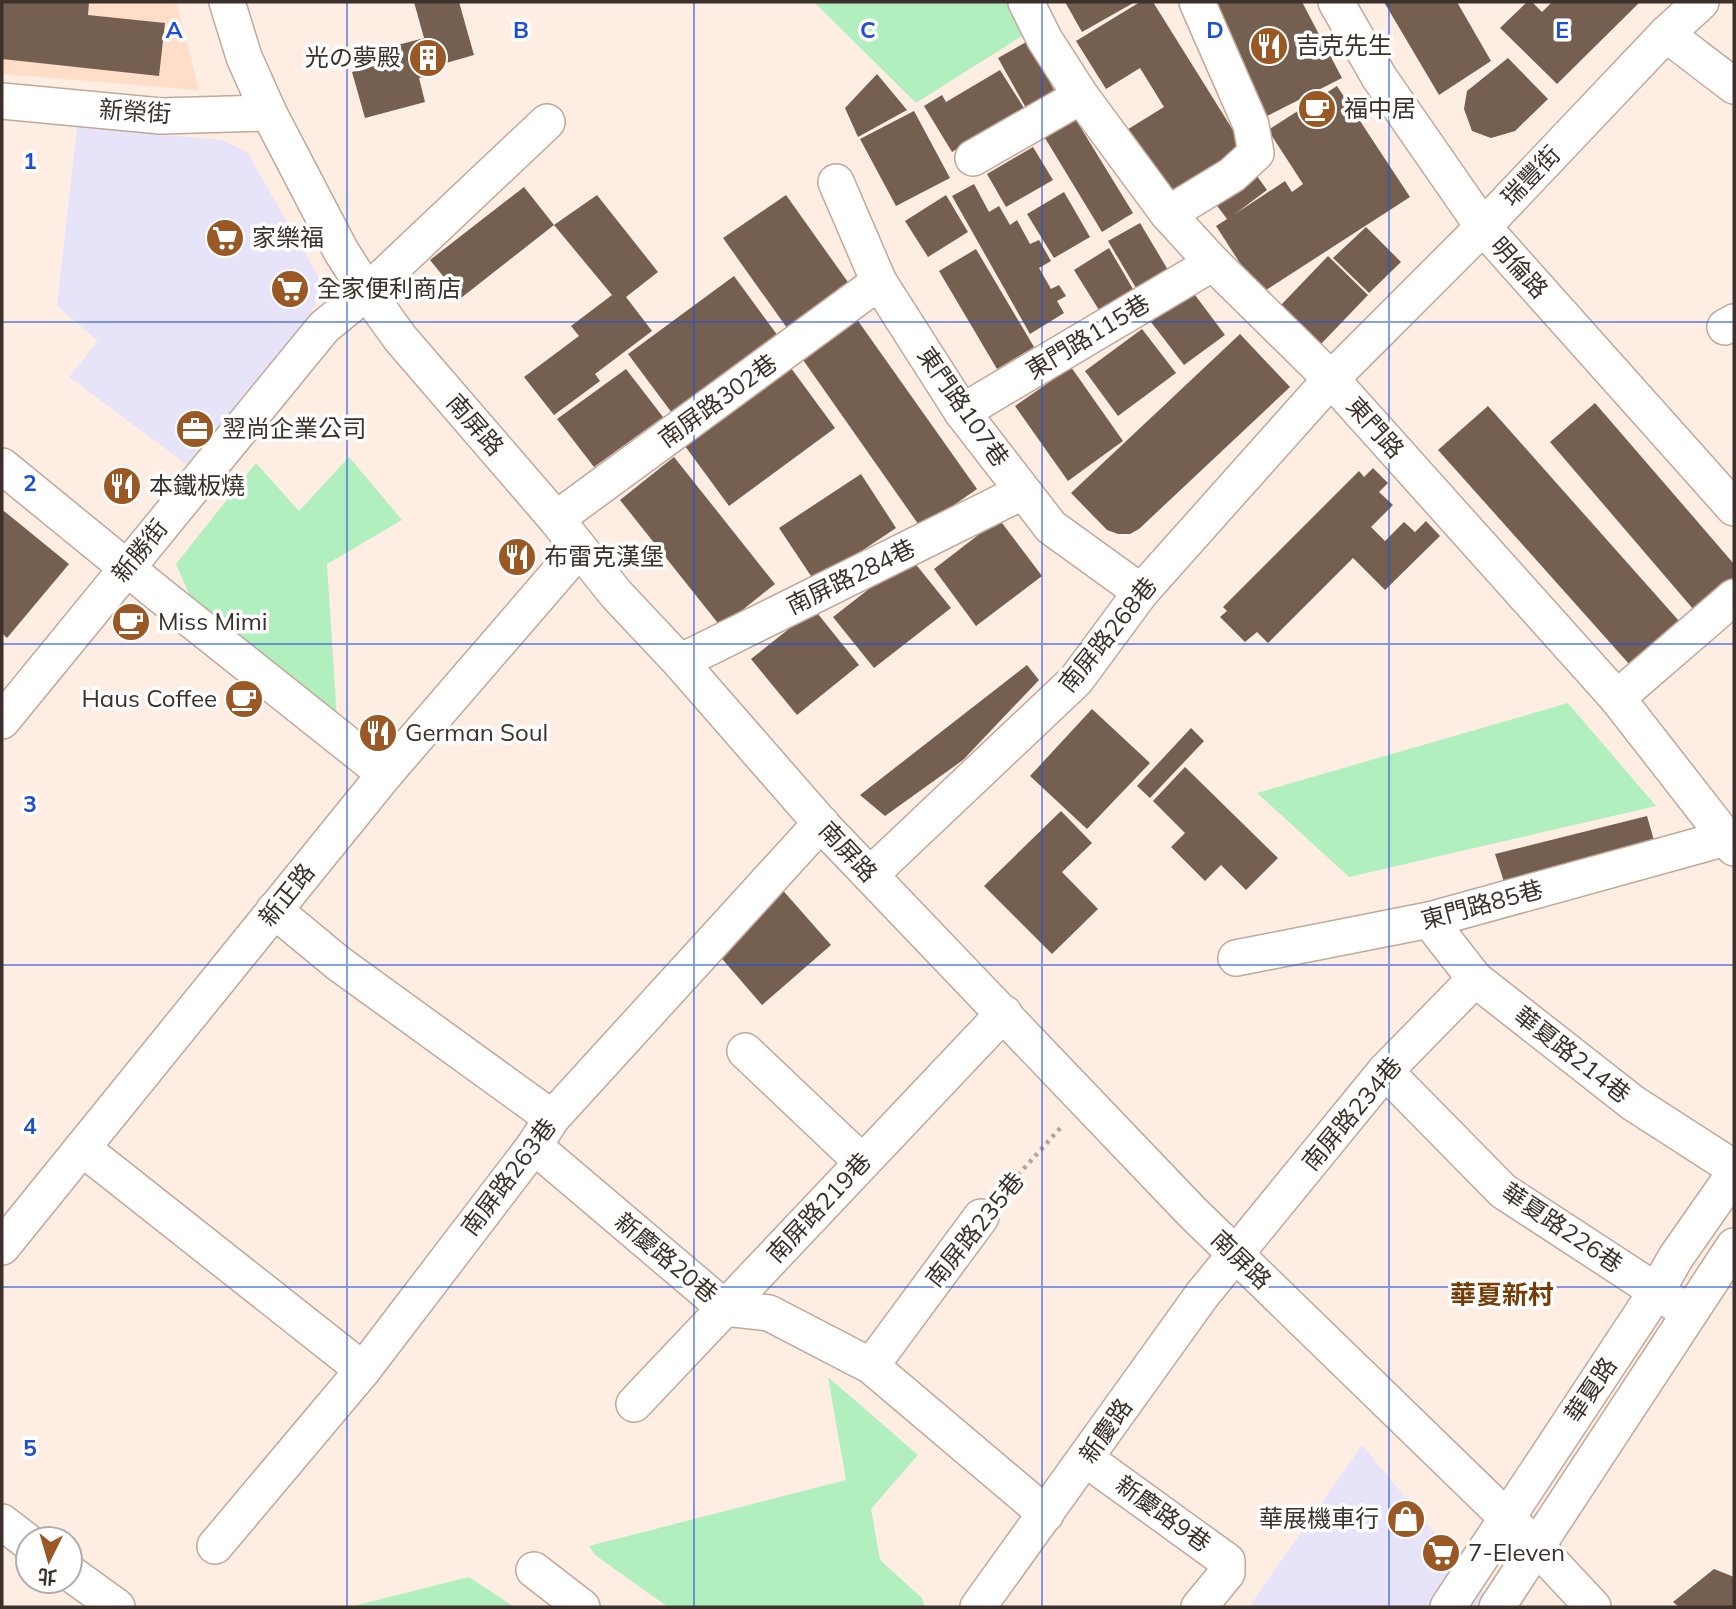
<svg xmlns="http://www.w3.org/2000/svg" width="1736" height="1609" font-family="Mulish,'Noto Sans TC','Noto Sans JP',sans-serif">
<style>
.commercial{fill:#e7e4fa}
.built{fill:#fedec8}
.green{fill:#b2efbe}
.building{fill:#755f51}
.lines{fill:none;stroke-linecap:round;stroke-linejoin:round}
.minor-casing{stroke:#c1a898;stroke-width:38}
.path{stroke:#b3a59d;stroke-width:4.5;stroke-dasharray:3.5 5;stroke-linecap:butt}
.minor{stroke:#fff;stroke-width:35}
.grid{fill:none;stroke:#1d4ed8;stroke-width:2;stroke-opacity:0.55}
.labels{text-anchor:middle;stroke-width:7;stroke-linejoin:round;paint-order:stroke}
.poi-label{font-size:24px;fill:#3b312a;stroke:#fff;text-anchor:start}
.street-label{font-size:24px;fill:#3b312a;stroke:#fff}
.neighbourhood-label{font-size:26px;font-weight:bold;fill:#753c06;stroke:#fff}
.grid-label{font-size:23px;text-anchor:middle;font-weight:bold;fill:#1d4ed8;stroke:#fff;stroke-width:7;stroke-linejoin:round;paint-order:stroke}
</style>
<rect width="100%" height="100%" fill="#fdede3"/>
<g class="commercial">
<polygon points="77,127 222,140 247,152 323,285 314,307 194,470 69,377 98,341 57,306"/>
<polygon points="1362,1445 1496,1607 1249,1607"/>
</g>
<polygon class="built" points="2,2 176,2 199,90 2,74"/>
<g class="green">
<polygon points="814,2 1009,2 1025,34 916,103"/>
<polygon points="349,457 402,520 327,564 337,720 190,596 176,564 256,463 299,511"/>
<polygon points="1568,703 1656,806 1349,877 1257,793"/>
<polygon points="828,1377 918,1455 871,1509 880,1560 922,1598 925,1607 668,1607 595,1555 589,1546 846,1480"/>
<polygon points="469,1577 514,1607 350,1607"/>
</g>
<g class="building">
<polygon points="2,2 89,2 88,15 165,23 159,76 2,59"/>
<polygon points="414,2 459,2 474,55 432,67 434,74 419,78 425,102 365,118 352,72 393,61 390,47 424,38"/>
<polygon points="1065,2 1135,2 1082,32"/>
<polygon points="1140,2 1153,2 1246,151 1168,199 1125,131 1164,107 1140,68 1106,89 1076,41"/>
<polygon points="1208,2 1302,2 1342,78 1267,116"/>
<polygon points="1384,2 1457,2 1491,61 1439,95"/>
<polygon points="1527,2 1532,2 1542,12 1552,2 1640,2 1557,84 1500,28"/>
<polygon points="1028,41 1055,92 1026,108 998,58"/>
<polygon points="1508,58 1548,99 1515,131 1491,138 1472,131 1464,109 1467,91"/>
<polygon points="1000,70 1024,108 952,152 924,106 942,95 946,102"/>
<polygon points="877,74 907,110 858,137 845,108"/>
<polygon points="1337,86 1410,197 1260,294 1216,226 1227,219 1212,199 1252,169 1267,190 1235,214 1285,181 1292,192 1303,184 1268,130"/>
<polygon points="914,111 950,178 896,206 860,139"/>
<polygon points="1073,115 1133,213 1102,232 1042,133"/>
<polygon points="1033,147 1053,180 1006,207 987,174"/>
<polygon points="974,184 989,212 999,206 1010,225 1017,220 1030,244 1039,240 1051,261 1039,268 1051,289 1059,285 1066,296 1057,301 1064,313 1030,334 952,196"/>
<polygon points="524,187 554,225 461,298 430,260"/>
<polygon points="1064,192 1090,237 1054,258 1027,214"/>
<polygon points="597,195 658,272 626,297 652,331 595,374 600,381 554,415 524,377 579,336 571,326 612,295 554,225"/>
<polygon points="786,195 850,285 787,328 723,238"/>
<polygon points="946,195 968,232 928,257 905,221"/>
<polygon points="1140,223 1171,275 1139,293 1108,241"/>
<polygon points="1366,227 1401,262 1369,293 1333,258"/>
<polygon points="1109,248 1133,289 1099,310 1074,270"/>
<polygon points="976,249 1034,347 997,369 939,271"/>
<polygon points="1328,256 1368,295 1321,344 1281,305"/>
<polygon points="734,276 778,336 672,413 628,354"/>
<polygon points="1192,291 1225,335 1184,365 1151,322"/>
<polygon points="856,318 977,489 921,528 801,357"/>
<polygon points="1142,329 1176,373 1118,416 1085,371"/>
<polygon points="1240,334 1290,387 1139,529 1130,534 1118,534 1107,530 1071,493"/>
<polygon points="1071,367 1123,441 1068,481 1015,406"/>
<polygon points="791,368 835,428 729,506 685,446"/>
<polygon points="626,369 663,417 594,467 557,419"/>
<polygon points="1595,403 1734,564 1734,588 1700,617 1550,442"/>
<polygon points="1488,406 1679,621 1630,665 1438,450"/>
<polygon points="674,457 775,584 721,627 620,500"/>
<polygon points="1373,468 1388,483 1379,492 1393,505 1371,527 1385,541 1404,522 1415,532 1426,521 1440,536 1385,590 1353,558 1268,643 1257,632 1245,642 1220,617 1227,611 1223,607 1359,471 1364,477"/>
<polygon points="861,474 896,528 815,582 779,528"/>
<polygon points="4,511 69,564 7,638 2,633 2,513"/>
<polygon points="999,519 1042,576 976,626 934,569"/>
<polygon points="910,557 951,608 874,668 833,617"/>
<polygon points="814,609 859,665 797,715 751,659"/>
<polygon points="1027,665 1039,680 963,760 885,816 860,795"/>
<polygon points="1092,709 1150,763 1087,829 1030,776"/>
<polygon points="1191,728 1204,741 1150,798 1137,786"/>
<polygon points="1185,767 1278,858 1246,890 1221,865 1205,881 1171,847 1185,833 1153,801"/>
<polygon points="1061,811 1092,843 1062,872 1098,909 1052,954 984,886"/>
<polygon points="1647,816 1657,851 1507,891 1495,854"/>
<polygon points="779,886 831,945 762,1005 711,946"/>
<polygon points="1714,1569 1734,1577 1734,1607 1679,1607 1673,1602"/>
</g>
<g class="lines">
<defs>
<g id="minor">
<polyline points="227,2 244,57 269,113 341,251 367,292 400,338 556,519 616,594 680,662 824,827 1193,1213 1537,1547 1593,1607"/>
<polyline points="1026,2 1045,40 1081,96 1168,214 1213,263 1331,379 1617,698 1734,848"/>
<polyline points="1336,2 1379,77 1483,227 1734,508"/>
<polyline points="1666,34 1734,86"/>
<polyline points="2,101 161,116 269,113"/>
<polyline points="973,158 1081,96"/>
<polyline points="836,182 879,282 962,412 1051,527 1141,592"/>
<polyline points="1168,214 1232,175 1256,153 1251,125 1197,2"/>
<polyline points="1725,327 1734,322"/>
<polyline points="962,412 1213,263"/>
<polyline points="2,466 160,595 385,774"/>
<polyline points="556,519 879,282"/>
<polyline points="680,662 1022,492"/>
<polyline points="1617,698 1734,597"/>
<polyline points="2,721 324,327 367,292 547,122"/>
<polyline points="870,875 1076,680 1141,592 1331,379 1483,227 1666,34 1701,2"/>
<polyline points="274,910 338,963 552,1118"/>
<polyline points="1429,920 1475,979 1633,1103 1734,1168"/>
<polyline points="1236,958 1429,920 1726,838"/>
<polyline points="745,1051 862,1162"/>
<polyline points="1385,1071 1503,1191 1676,1304"/>
<polyline points="534,1146 725,1308 769,1313 871,1366 1046,1514"/>
<polyline points="82,1148 363,1370"/>
<polyline points="2,1247 385,774 579,549"/>
<polyline points="871,1366 981,1217"/>
<polyline points="634,1404 1004,1013"/>
<polyline points="1086,1459 1227,1561 1227,1573 1199,1607"/>
<polyline points="2,1522 28,1542"/>
<polyline points="215,1546 363,1370 534,1146 552,1118 821,823"/>
<polyline points="534,1570 582,1607"/>
<polyline points="70,1573 117,1607"/>
<polyline points="978,1607 1202,1295 1385,1071 1475,979"/>
<polyline points="1448,1607 1656,1292 1676,1257 1734,1174"/>
<polyline points="1497,1607 1734,1246"/>
</g>
</defs>
<use href="#minor" class="minor-casing"/>
<polyline class="path" points="1001,1194 1063,1125"/>
<use href="#minor" class="minor"/>
</g>
<path class="grid" d="M347,2V1607M694,2V1607M1042,2V1607M1389,2V1607M2,322H1734M2,644H1734M2,965H1734M2,1287H1734"/>
<defs>
<symbol id="restaurant-disc" viewBox="-11 -11 22 22"><circle r="9.5" fill="#9a5825" stroke="#fff"/><path d="M-5-6h1v4h1v-4h1v4h1v-4h1v5L-1.5 .5V6h-2V.5L-5-1ZM5-6V6H3V1.5H1.5Q1.5-4 5-6Z" fill="#fff"/></symbol>
<symbol id="building-disc" viewBox="-11 -11 22 22"><circle r="9.5" fill="#9a5825" stroke="#fff"/><path d="M-4-6H4V6H1V3H-1V6H-4ZM-2.5-4.3h1.7v1.8h-1.7ZM.8-4.3h1.7v1.8H.8ZM-2.5-1h1.7V.8h-1.7ZM.8-1h1.7V.8H.8Z" fill="#fff"/></symbol>
<symbol id="cafe-disc" viewBox="-11 -11 22 22"><circle r="9.5" fill="#9a5825" stroke="#fff"/><path d="M-5.5-4.5H6V0H3Q3 3.5 0 3.5H-2.5Q-5.5 3.5-5.5 0ZM3-3.2v2h1.7v-2ZM-6 4.5H4V6H-6Z" fill="#fff"/></symbol>
<symbol id="supermarket-disc" viewBox="-11 -11 22 22"><circle r="9.5" fill="#9a5825" stroke="#fff"/><path d="M-6-5.5h2.5l.6 2H6L4.5 2H-2.5L-4.4-4H-6ZM-1.5 3.2a1.3 1.3 0 1 0 .1 0ZM3 3.2a1.3 1.3 0 1 0 .1 0Z" fill="#fff"/></symbol>
<symbol id="office-disc" viewBox="-11 -11 22 22"><circle r="9.5" fill="#9a5825" stroke="#fff"/><path d="M-6-3h4V-5.5h4V-3h4V5H-6ZM-1-4.5V-3h2v-1.5ZM-6 0V1H6V0Z" fill="#fff"/></symbol>
<symbol id="shop-disc" viewBox="-11 -11 22 22"><circle r="9.5" fill="#9a5825" stroke="#fff"/><path d="M-5-2.5h2.3a2.7 3.5 0 0 1 5.4 0H5L5.5 6h-11ZM-1.5-2.5h3a1.5 2.3 0 0 0-3 0Z" fill="#fff"/></symbol>
</defs>
<g fill-rule="evenodd">
<use href="#restaurant-disc" x="1247" y="24" width="44" height="44"/>
<use href="#building-disc" x="406" y="36" width="44" height="44"/>
<use href="#cafe-disc" x="1295" y="87" width="44" height="44"/>
<use href="#supermarket-disc" x="203" y="216" width="44" height="44"/>
<use href="#supermarket-disc" x="268" y="267" width="44" height="44"/>
<use href="#office-disc" x="173" y="407" width="44" height="44"/>
<use href="#restaurant-disc" x="100" y="464" width="44" height="44"/>
<use href="#restaurant-disc" x="495" y="535" width="44" height="44"/>
<use href="#cafe-disc" x="109" y="600" width="44" height="44"/>
<use href="#cafe-disc" x="222" y="677" width="44" height="44"/>
<use href="#restaurant-disc" x="356" y="711" width="44" height="44"/>
<use href="#shop-disc" x="1384" y="1497" width="44" height="44"/>
<use href="#supermarket-disc" x="1419" y="1531" width="44" height="44"/>
</g>
<g class="labels">
<g class="poi-label">
<text x="1296" y="54">吉克先生</text>
<text x="401" y="66" text-anchor="end">光の夢殿</text>
<text x="1344" y="117">福中居</text>
<text x="252" y="246">家樂福</text>
<text x="317" y="297">全家便利商店</text>
<text x="222" y="437">翌尚企業公司</text>
<text x="149" y="494">本鐵板燒</text>
<text x="544" y="565">布雷克漢堡</text>
<text x="158" y="630">Miss Mimi</text>
<text x="217" y="707" text-anchor="end">Haus Coffee</text>
<text x="405" y="741">German Soul</text>
<text x="1379" y="1527" text-anchor="end">華展機車行</text>
<text x="1468" y="1561">7-Eleven</text>
</g>
<g class="street-label">
<text transform="translate(135 112) rotate(4)" y="8">新榮街</text>
<text transform="translate(1531 176) rotate(-46)" y="8">瑞豐街</text>
<text transform="translate(1519 268) rotate(48)" y="8">明倫路</text>
<text transform="translate(1088 337) rotate(-31)" y="8">東門路115巷</text>
<text transform="translate(718 401) rotate(-36)" y="8">南屏路302巷</text>
<text transform="translate(963 407) rotate(55)" y="8">東門路107巷</text>
<text transform="translate(475 425) rotate(49)" y="8">南屏路</text>
<text transform="translate(1375 428) rotate(48)" y="8">東門路</text>
<text transform="translate(140 551) rotate(-51)" y="8">新勝街</text>
<text transform="translate(851 577) rotate(-26)" y="8">南屏路284巷</text>
<text transform="translate(1108 635) rotate(-51)" y="8">南屏路268巷</text>
<text transform="translate(848 852) rotate(47)" y="8">南屏路</text>
<text transform="translate(287 895) rotate(-51)" y="8">新正路</text>
<text transform="translate(1482 905) rotate(-15)" y="8">東門路85巷</text>
<text transform="translate(1572 1055) rotate(38)" y="8">華夏路214巷</text>
<text transform="translate(1352 1114) rotate(-50)" y="8">南屏路234巷</text>
<text transform="translate(509 1177) rotate(-53)" y="8">南屏路263巷</text>
<text transform="translate(819 1208) rotate(-47)" y="8">南屏路219巷</text>
<text transform="translate(1562 1228) rotate(34)" y="8">華夏路226巷</text>
<text transform="translate(975 1230) rotate(-51)" y="8">南屏路235巷</text>
<text transform="translate(666 1258) rotate(40)" y="8">新慶路20巷</text>
<text transform="translate(1241 1260) rotate(44)" y="8">南屏路</text>
<text transform="translate(1591 1390) rotate(-56)" y="8">華夏路</text>
<text transform="translate(1106 1431) rotate(-55)" y="8">新慶路</text>
<text transform="translate(1163 1514) rotate(36)" y="8">新慶路9巷</text>
</g>
<g class="neighbourhood-label">
<text x="1502" y="1304">華夏新村</text>
</g>
</g>
<g class="grid-label">
<text x="174" y="38">A</text>
<text x="521" y="38">B</text>
<text x="868" y="38">C</text>
<text x="1215" y="38">D</text>
<text x="1562" y="38">E</text>
<text x="30" y="169">1</text>
<text x="30" y="491">2</text>
<text x="30" y="812">3</text>
<text x="30" y="1134">4</text>
<text x="30" y="1456">5</text>
</g>
<rect width="1736" height="1609" fill="none" stroke="#3b312a" stroke-width="7"/>
<g transform="translate(49 1560) rotate(185)"><circle r="33" fill="#ffffff" stroke="#b1adaa" stroke-width="2"/>
<path d="M0-5L12 26L0 18L-12 26Z" fill="#9a5825"/>
<text y="-10" font-size="19" font-weight="bold" text-anchor="middle" fill="#3b312a">北</text>
</g>
</svg>
